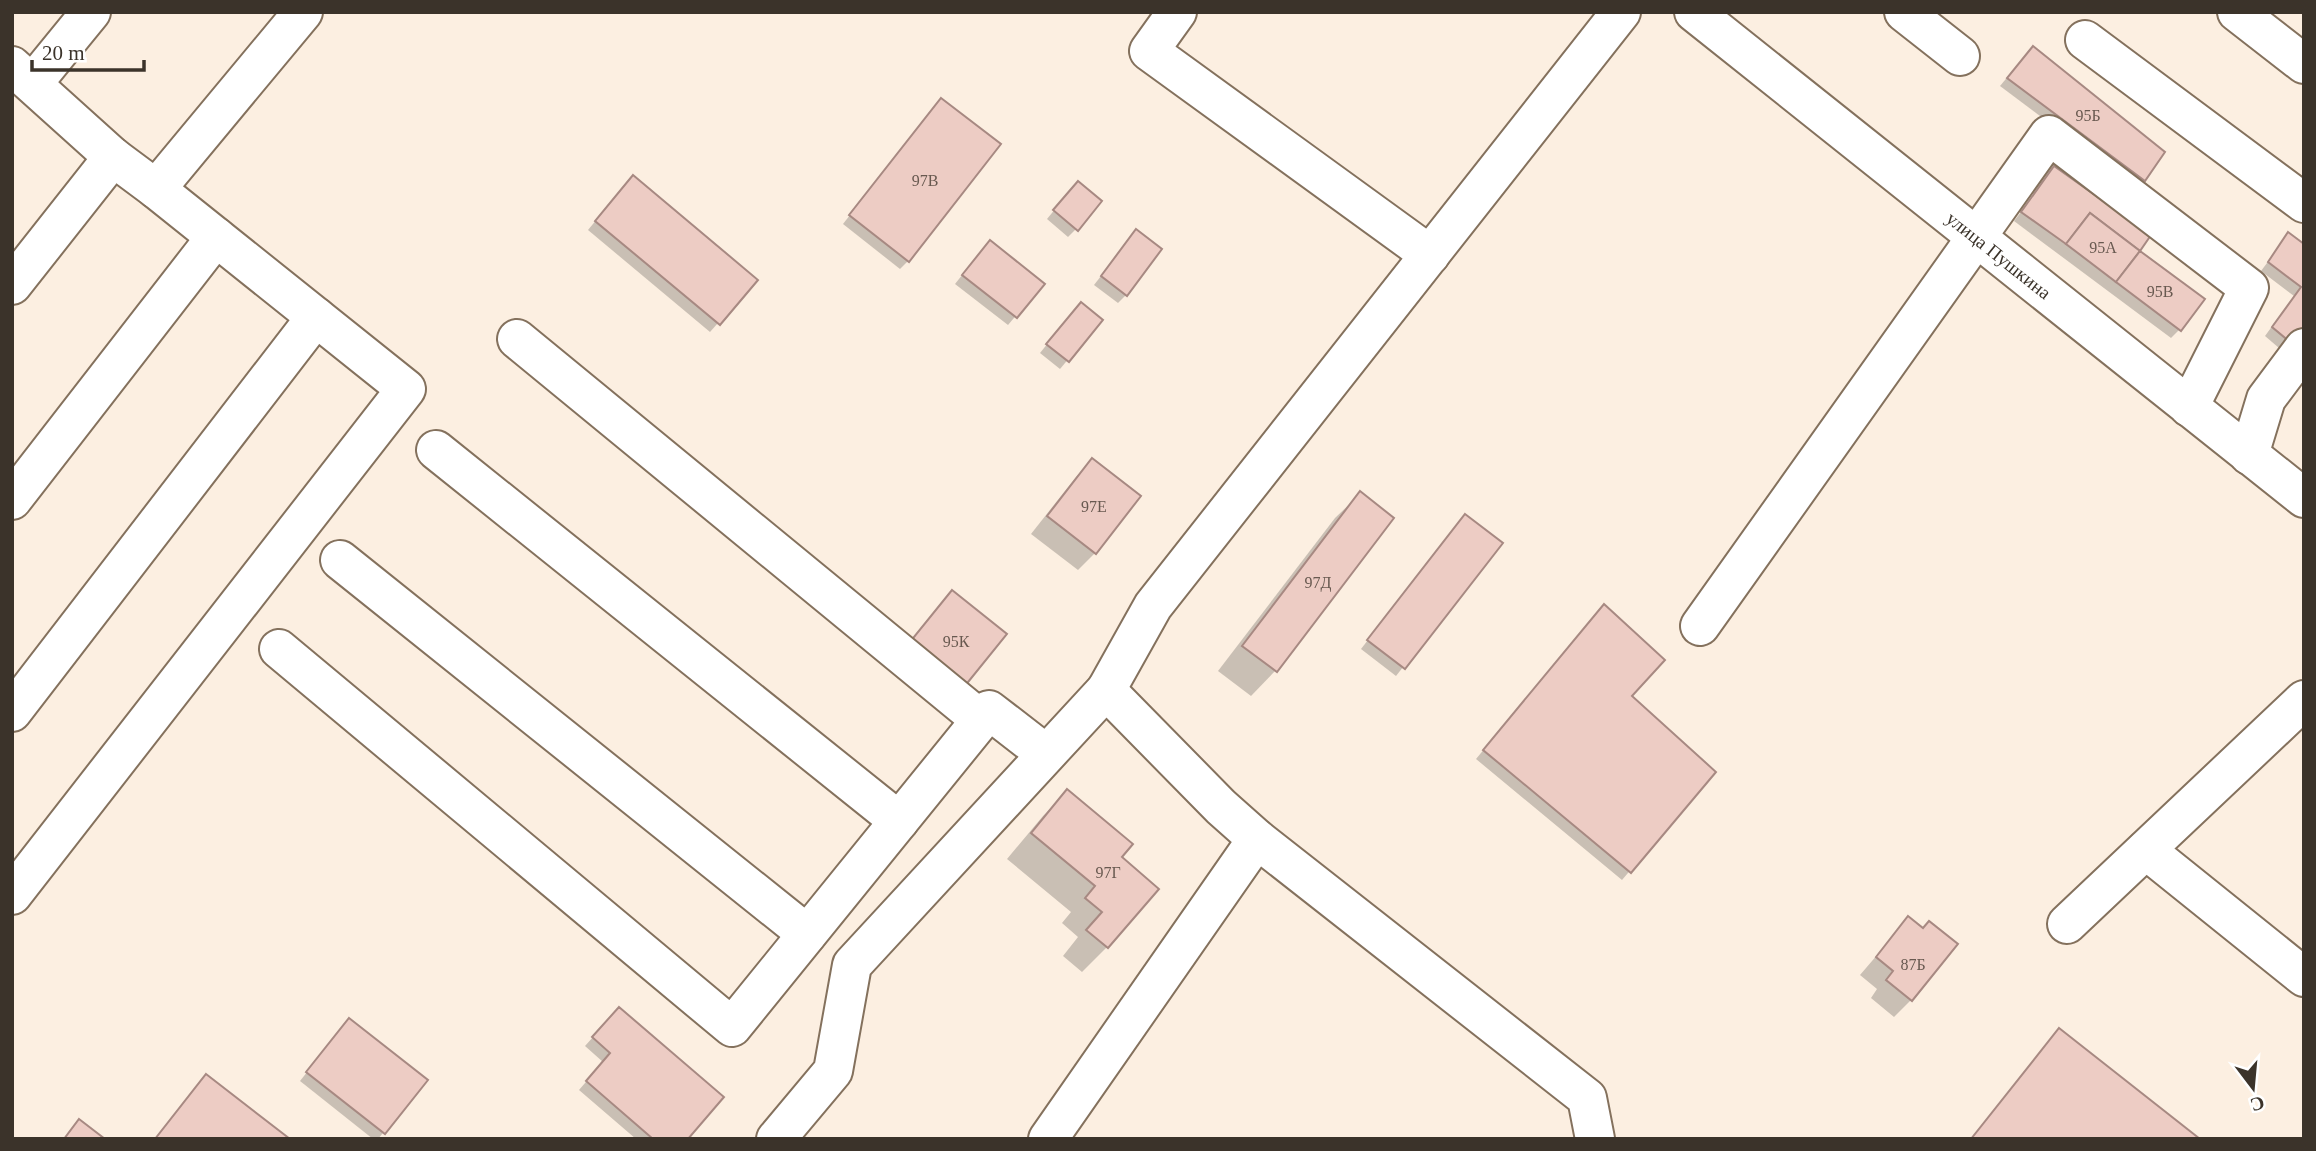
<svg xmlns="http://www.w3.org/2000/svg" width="2316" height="1151" font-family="'Times New Roman',serif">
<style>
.shadow{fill:#0003}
.building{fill:#edccc4;stroke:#a78982;stroke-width:2}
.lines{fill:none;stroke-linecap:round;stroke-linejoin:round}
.minor-casing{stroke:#84715d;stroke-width:42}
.major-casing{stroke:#84715d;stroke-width:42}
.minor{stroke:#fff;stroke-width:38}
.major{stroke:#fff;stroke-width:38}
.labels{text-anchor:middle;stroke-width:7;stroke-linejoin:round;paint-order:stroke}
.number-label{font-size:16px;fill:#685950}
.street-label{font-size:19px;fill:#3b332a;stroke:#fff}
</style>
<rect width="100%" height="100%" fill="#fcefe1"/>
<g class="shadow">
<polygon points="2025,56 2163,152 2136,188 2000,86"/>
<polygon points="933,108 908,261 900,269 843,224"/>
<polygon points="2055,168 2137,251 2179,330 2171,338 2014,221"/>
<polygon points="625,185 756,280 710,332 588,230"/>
<polygon points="1070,191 1076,229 1068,237 1047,219"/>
<polygon points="1136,231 1126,295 1118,303 1094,285"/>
<polygon points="2288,235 2304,247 2304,333 2286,354 2265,336 2294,296 2261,271"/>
<polygon points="982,250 1043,284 1008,325 955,284"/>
<polygon points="1073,312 1101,320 1060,369 1040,353"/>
<polygon points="1092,461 1139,497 1095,553 1078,570 1031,534 1076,477"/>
<polygon points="1360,494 1392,518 1275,671 1251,696 1218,671 1335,518"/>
<polygon points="1457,525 1500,544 1396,676 1361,649"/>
<polygon points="1596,614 1630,696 1714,772 1622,880 1476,759"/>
<polygon points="1067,792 1119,857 1156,889 1107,947 1082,972 1063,956 1078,937 1062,923 1071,912 1007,859 1043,816"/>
<polygon points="1908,919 1911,1000 1894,1017 1871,998 1877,989 1860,975"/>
<polygon points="611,1017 685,1139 636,1139 579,1090 603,1062 585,1046"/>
<polygon points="342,1028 425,1081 378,1139 373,1139 300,1081"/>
</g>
<g class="building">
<polygon points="2033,46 2165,152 2145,181 2007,78"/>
<polygon points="941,98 1001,144 909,262 849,215"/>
<polygon points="2054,166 2151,235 2140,251 2090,213 2066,244 2021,212"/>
<polygon points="633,175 758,280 720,325 595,221"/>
<polygon points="1078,181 1102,201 1078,231 1053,210"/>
<polygon points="2090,213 2140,251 2116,282 2066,244"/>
<polygon points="1136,229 1162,249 1127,296 1101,276"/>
<polygon points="2288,232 2304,244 2304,336 2296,347 2272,327 2301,287 2268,262"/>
<polygon points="990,240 1045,284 1017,318 962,275"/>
<polygon points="2140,251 2205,299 2181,331 2116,282"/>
<polygon points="1081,302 1103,320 1069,362 1046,344"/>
<polygon points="1092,458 1141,496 1096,554 1047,516"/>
<polygon points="1360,491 1394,518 1277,672 1242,646"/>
<polygon points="1465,514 1503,543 1405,669 1367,640"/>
<polygon points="952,590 1007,634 960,692 905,648"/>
<polygon points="1604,604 1665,660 1632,696 1716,772 1631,873 1483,750"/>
<polygon points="1067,789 1133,844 1122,857 1159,889 1108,948 1086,930 1102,912 1085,898 1095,886 1031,833"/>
<polygon points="1908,916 1923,928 1929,921 1958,944 1912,1001 1886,980 1893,971 1876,957"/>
<polygon points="619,1007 724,1097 688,1139 653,1139 586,1081 610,1053 592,1037"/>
<polygon points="349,1018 428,1080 385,1134 306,1072"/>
<polygon points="2059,1028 2200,1139 1971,1139"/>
<polygon points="206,1074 290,1139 155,1139"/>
<polygon points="79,1119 105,1139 64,1139"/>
</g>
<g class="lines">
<defs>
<g id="minor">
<polyline points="1177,12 1149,51 1430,255"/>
<polyline points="1904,12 1960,56"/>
<polyline points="2237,12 2304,64"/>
<polyline points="2085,40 2304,203"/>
<polyline points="12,66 113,157 156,189"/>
<polyline points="33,83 91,12"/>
<polyline points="12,285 113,157"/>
<polyline points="517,339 981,720"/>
<polyline points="436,450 899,821"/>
<polyline points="2249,455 2266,399 2304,348"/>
<polyline points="12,500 216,237"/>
<polyline points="340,560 807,934"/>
<polyline points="1700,626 2049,135 2249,288 2189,407"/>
<polyline points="279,649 732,1027 989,710 1046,754"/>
<polyline points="12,712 316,317"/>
<polyline points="2146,850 2304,977"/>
<polyline points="12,895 406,389 156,189 303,12"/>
<polyline points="2067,924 2304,700"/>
<polyline points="776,1139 833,1071 852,965 1106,690"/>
<polyline points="1048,1139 1257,839"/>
<polyline points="1595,1139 1587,1098 1257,839 1221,807 1106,690 1153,606 1621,12"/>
</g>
<g id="major">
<path id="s1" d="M1694,12L2304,498"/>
</g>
</defs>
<use href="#minor" class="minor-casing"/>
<use href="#major" class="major-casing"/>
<use href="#minor" class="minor"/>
<use href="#major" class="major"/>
</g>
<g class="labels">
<g class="number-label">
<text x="2088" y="121">95Б</text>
<text x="925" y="186">97В</text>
<text x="2103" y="253">95А</text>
<text x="2160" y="297">95В</text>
<text x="1094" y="512">97Е</text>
<text x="1318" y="588">97Д</text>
<text x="956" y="647">95К</text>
<text x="1108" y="878">97Г</text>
<text x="1913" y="970">87Б</text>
</g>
<g class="street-label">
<text dy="7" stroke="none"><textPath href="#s1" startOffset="390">улица Пушкина</textPath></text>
</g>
</g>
<rect width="2316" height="1151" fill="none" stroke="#3b332a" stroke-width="28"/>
<g transform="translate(2253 1088) rotate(164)" stroke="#ffffff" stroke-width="5" paint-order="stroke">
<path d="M0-5L12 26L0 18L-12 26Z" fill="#3b332a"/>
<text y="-10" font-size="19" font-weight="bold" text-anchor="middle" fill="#3b332a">С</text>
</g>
<path d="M32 60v10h112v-10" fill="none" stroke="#3b332a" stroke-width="3.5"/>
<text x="42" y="60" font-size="21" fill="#3b332a" stroke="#ffffff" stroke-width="5" paint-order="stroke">20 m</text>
</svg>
